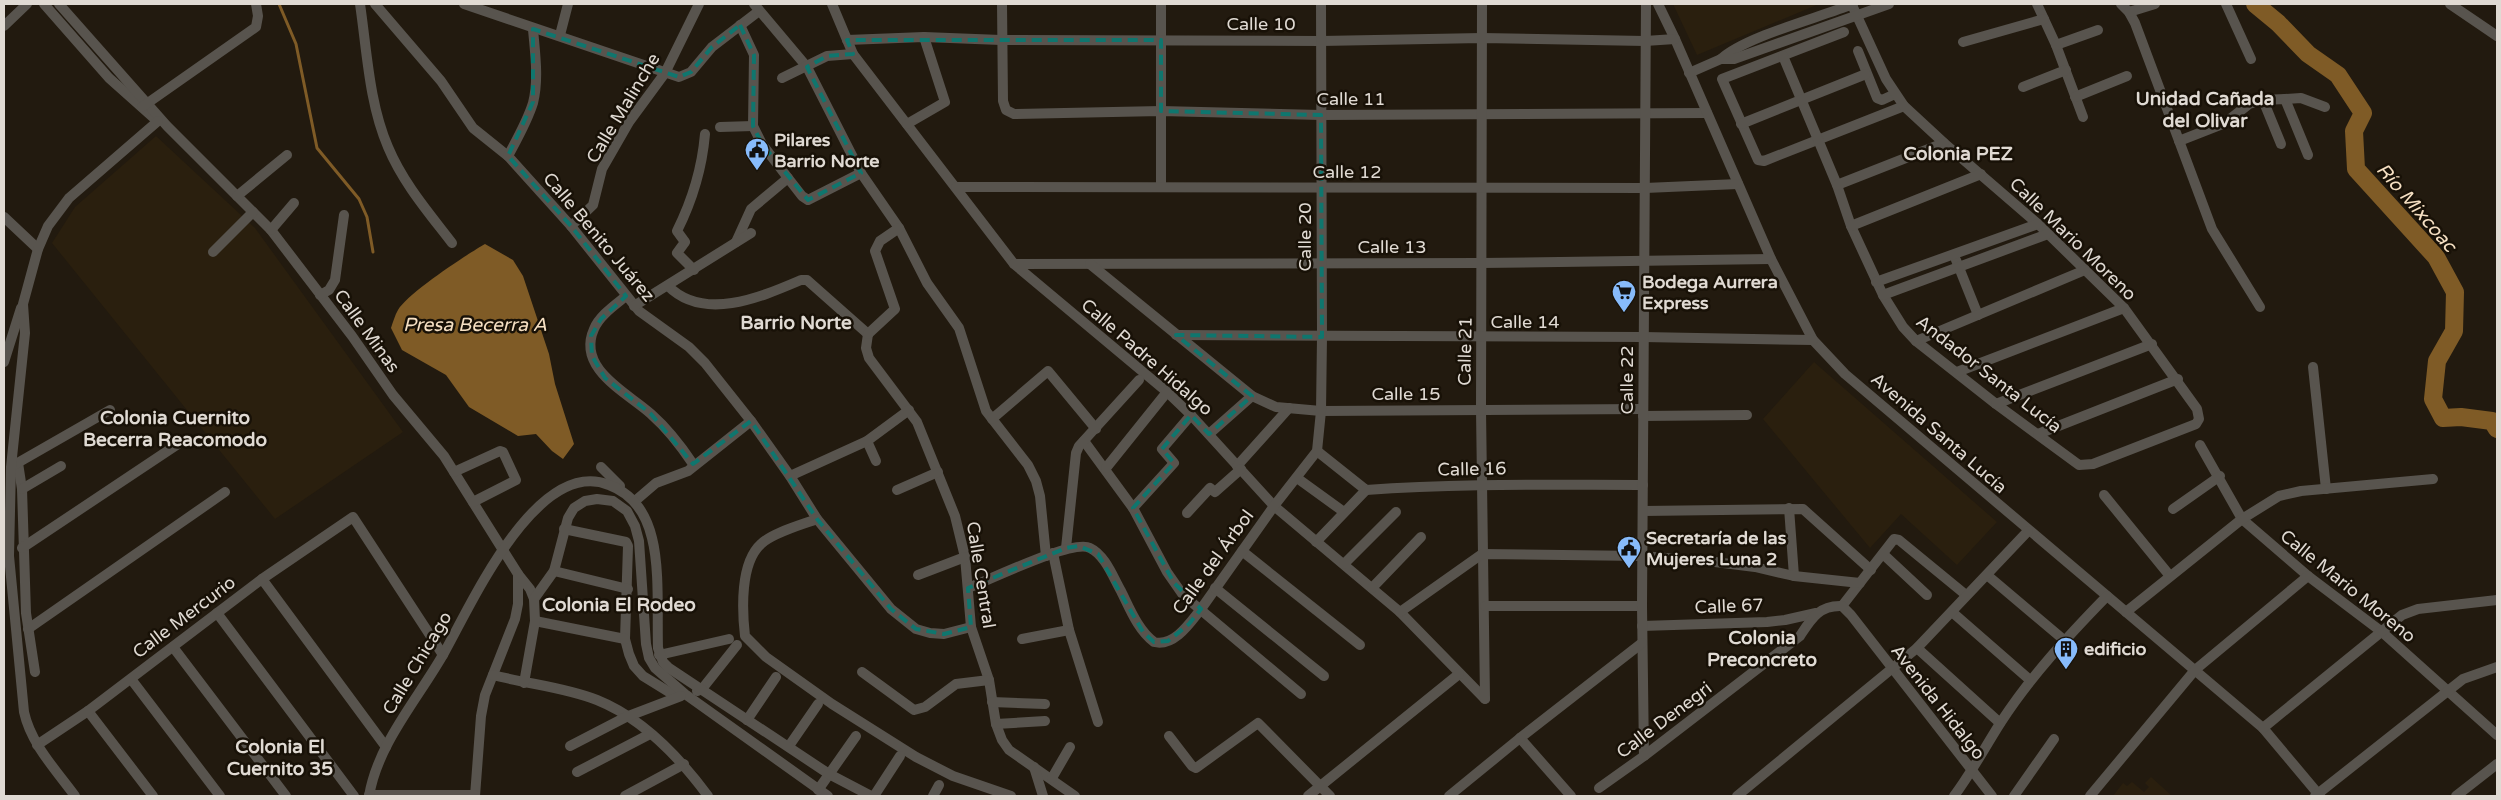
<svg xmlns="http://www.w3.org/2000/svg" width="2501" height="800" font-family="'Varela Round',sans-serif">
<style>
.built{fill:#2a1f0e}
.water{fill:#7f5b26}
.lines{fill:none;stroke-linecap:round;stroke-linejoin:round}
.stream{stroke:#7f5b26;stroke-width:3}
.river{stroke:#7f5b26;stroke-width:18}
.minor{stroke:#58544e;stroke-width:10}
.marked{fill:none;stroke:#0f766e;stroke-width:4;stroke-dasharray:10 6;stroke-linejoin:round}
.labels{text-anchor:middle;stroke-width:5;stroke-linejoin:round;paint-order:stroke}
.street-label{font-size:18px;fill:#e0dad3;stroke:#181107}
.poi-label{font-size:18px;font-weight:bold;fill:#e0dad3;stroke:#181107;text-anchor:start}
.neighbourhood-label{font-size:19px;font-weight:bold;fill:#e0dad3;stroke:#181107}
.water-label{font-size:19px;font-style:italic;fill:#f6e0c3;stroke:#181107}
</style>
<rect width="100%" height="100%" fill="#221a0f"/>
<g class="built">
<polygon points="1673,4 1819,4 1697,55"/>
<polygon points="156,136 255,228 403,432 275,519 52,243 75,207"/>
<polygon points="1814,362 1997,522 1957,565 1901,514 1870,548 1763,419"/>
<polygon points="2151,777 2172,796 2113,796 2123,783 2127,786 2132,782 2144,792 2149,787 2145,783"/>
</g>
<path class="water" d="M485,244L513,260L523,276L549,354L555,384L574,444L563,459L552,451L536,434L518,436L469,407L446,375L402,350L391,328C393,322 395,315 398,310C408,293 466,255 485,244Z"/>
<g class="lines">
<polyline class="stream" points="279,4 296,44 317,148 359,199 367,217 373,252"/>
<polyline class="river" points="2255,4 2278,23 2308,54 2338,75 2363,113 2354,131 2356,169 2436,257 2455,292 2454,331 2437,361 2433,399 2443,418 2461,417 2492,421 2497,429"/>
<g class="minor">
<polyline points="44,4 109,78 155,119"/>
<polyline points="59,4 167,126 271,230 352,336 393,395 444,456 518,574 518,604 515,619 485,695 481,716 475,796"/>
<path d="M360,4C367,51 369,103 388,147C403,183 429,213 452,243"/>
<polyline points="375,4 441,81 473,128 508,156 571,226 639,311 689,347 705,363 751,421 790,476 817,519 891,609 916,629 930,633 944,634 971,627"/>
<polyline points="464,4 679,77 691,72 712,47 759,11"/>
<polyline points="754,4 807,67 861,173 899,228 927,283 959,328 986,411 1028,465 1036,481 1040,496 1046,556"/>
<polyline points="832,4 853,54 1014,264 1167,392 1191,415 1274,506 1400,612 1485,699"/>
<polyline points="1002,4 1003,101 1006,110 1014,114 1161,111 1321,115 1707,113"/>
<polyline points="1161,4 1161,186"/>
<polyline points="1482,4 1481,410 1485,699"/>
<polyline points="1658,4 1675,39 1771,259 1813,340 1845,374 2263,728 2320,796"/>
<polyline points="2037,4 2056,45 2083,117"/>
<polyline points="2121,4 2129,12 2135,23 2212,229 2260,307"/>
<polyline points="2226,4 2251,59"/>
<polyline points="2450,4 2497,36"/>
<polyline points="2129,12 2155,4"/>
<polyline points="740,25 754,55 753,126 762,144 788,178"/>
<polyline points="4,26 27,4"/>
<polyline points="1844,32 1722,79 1758,160 1764,161 1904,106"/>
<polyline points="560,35 568,4"/>
<polyline points="847,40 924,37 1001,40 1321,41 1482,38 1645,41 1675,39"/>
<polyline points="1963,42 2044,19"/>
<polyline points="2056,45 2098,30"/>
<polyline points="1858,51 1877,98 1882,100 1895,94"/>
<polyline points="1783,56 1837,185 1851,226 1883,295 1903,327 1916,341 1996,404 2079,465 2093,464 2196,424 2199,419 2197,409 2124,308 2038,224 1944,143 1904,106 1886,79 1852,5"/>
<path d="M1721,59C1746,36 1819,18 1853,4"/>
<polyline points="1689,73 1721,59 1734,59 1889,4"/>
<polyline points="782,78 827,56 853,54"/>
<polyline points="2023,87 2066,70"/>
<polyline points="2075,97 2127,76"/>
<polyline points="2285,99 2301,98 2325,107"/>
<polyline points="2263,100 2281,144"/>
<polyline points="142,107 256,27 258,16 256,4"/>
<polyline points="907,124 945,102 924,37"/>
<polyline points="1741,124 1866,74"/>
<polyline points="720,127 753,126"/>
<polyline points="2179,141 2225,123 2249,104 2263,100 2285,99 2308,155"/>
<path d="M508,156C517,139 527,122 533,103C539,79 535,53 533,29"/>
<polyline points="1837,185 1944,143"/>
<polyline points="956,187 1645,188 1738,184"/>
<polyline points="237,196 287,155"/>
<polyline points="4,217 38,249"/>
<polyline points="571,226 593,205 602,169 629,122 665,73 699,4"/>
<polyline points="1851,226 1981,174"/>
<polyline points="271,230 294,203"/>
<polyline points="736,242 751,209 788,178 802,196 808,200 861,173"/>
<polyline points="213,252 253,212"/>
<polyline points="1956,260 1978,315"/>
<polyline points="1014,264 1481,263 1771,259"/>
<polyline points="1090,264 1252,396 1276,407 1321,411 1643,409"/>
<path d="M694,270L677,253L685,242L677,231C693,199 702,169 705,134"/>
<polyline points="1876,282 2038,224"/>
<path d="M668,286C704,322 761,297 801,280H807L868,334"/>
<polyline points="320,295 329,290 335,280 344,215"/>
<polyline points="1883,295 2048,234"/>
<path d="M626,296C615,305 599,316 594,329C576,369 628,393 651,414C668,429 681,446 693,464"/>
<polyline points="634,306 751,233"/>
<polyline points="868,334 866,348 869,358 917,422 955,516 965,557 971,627 989,680 996,724 1002,740 1009,750 1075,796"/>
<polyline points="868,334 895,309 875,251 880,241 899,228"/>
<polyline points="1176,335 1643,337 1813,340"/>
<polyline points="1916,341 2085,270"/>
<polyline points="4,362 21,308"/>
<polyline points="2313,367 2326,489"/>
<polyline points="1957,372 2124,308"/>
<polyline points="1996,404 2152,344"/>
<polyline points="1643,416 1747,415"/>
<polyline points="992,419 1048,371 1096,429"/>
<polyline points="1209,434 1252,396"/>
<polyline points="2038,434 2178,379"/>
<polyline points="867,441 876,461"/>
<polyline points="1084,441 1133,508 1167,572 1183,595 1301,694"/>
<polyline points="2200,445 2242,519 2308,576 2382,632 2497,735"/>
<path d="M1317,451L1366,490C1458,483 1550,485 1643,485"/>
<polyline points="18,463 22,489 26,613 35,672"/>
<polyline points="14,465 110,410"/>
<polyline points="1237,466 1289,408"/>
<polyline points="601,467 620,486"/>
<polyline points="1106,468 1167,392"/>
<polyline points="454,472 500,451 503,452 516,480 473,502"/>
<polyline points="790,476 867,441 909,410"/>
<polyline points="1297,478 1344,512"/>
<polyline points="22,489 61,466"/>
<polyline points="897,490 938,472"/>
<polyline points="2104,495 2170,576"/>
<polyline points="635,501 656,483 688,471 751,421"/>
<polyline points="1133,508 1174,463 1162,449 1191,415"/>
<polyline points="1789,508 1794,576"/>
<polyline points="2173,509 2220,476"/>
<polyline points="1643,511 1803,509 1871,570"/>
<polyline points="1187,513 1210,488 1215,492 1241,469"/>
<path d="M817,519C801,525 772,533 761,544C740,563 742,610 745,636L766,657L832,704L916,757L953,776L1011,796"/>
<polyline points="564,529 626,542 628,546 625,639 629,654 634,666 643,676 677,697"/>
<polyline points="1316,542 1366,490"/>
<polyline points="22,548 181,442"/>
<polyline points="1066,548 1076,453 1079,446 1139,380"/>
<polyline points="1242,551 1360,645"/>
<polyline points="1053,553 1069,630 1098,722"/>
<polyline points="1883,554 1927,595"/>
<polyline points="1344,564 1396,512"/>
<polyline points="554,571 628,589"/>
<polyline points="518,574 530,589 534,599"/>
<polyline points="918,575 965,557"/>
<polyline points="1987,575 2064,640"/>
<polyline points="262,579 386,747"/>
<path d="M968,588C990,580 1072,539 1090,548C1105,555 1113,577 1121,591C1130,609 1138,630 1154,642C1174,647 1190,623 1201,609L1274,506L1317,451L1321,411L1322,337L1321,4"/>
<polyline points="1215,588 1324,676"/>
<polyline points="1372,588 1421,537"/>
<polyline points="1485,606 1642,606"/>
<polyline points="1842,606 1894,539 1899,540 1966,595"/>
<polyline points="1400,612 1482,554 1642,556 1715,562 1755,567 1794,576 1860,583"/>
<polyline points="1952,612 2030,680"/>
<polyline points="2126,612 2242,519 2279,496 2301,491 2433,479"/>
<polyline points="217,613 354,796"/>
<polyline points="535,621 625,639"/>
<polyline points="1642,626 1767,622 1785,620 1816,613"/>
<polyline points="28,629 225,492"/>
<polyline points="1022,639 1069,630"/>
<polyline points="173,647 286,796"/>
<polyline points="1917,648 2000,723"/>
<polyline points="659,655 729,639"/>
<polyline points="862,672 914,710 925,707 956,684 989,680"/>
<path d="M493,675C527,684 564,687 597,700C642,718 680,758 708,796"/>
<polyline points="131,679 220,796"/>
<polyline points="524,683 535,621 534,599 554,571 568,518 574,508 585,501 597,499 613,501 627,511 635,526 639,541 646,644 649,658 655,668 685,694 828,796"/>
<polyline points="697,691 702,689 737,645"/>
<polyline points="992,702 1045,704"/>
<polyline points="88,711 153,796"/>
<polyline points="747,720 776,677"/>
<polyline points="996,724 1045,721"/>
<polyline points="2263,728 2402,615 2418,609 2497,600"/>
<polyline points="1169,736 1192,766 1196,768 1258,723 1330,796"/>
<polyline points="1520,738 1571,796"/>
<polyline points="37,745 88,711 262,579 353,517 443,655"/>
<polyline points="570,746 626,717 681,696"/>
<polyline points="789,746 818,704"/>
<polyline points="1644,756 1642,606 1646,4"/>
<polyline points="1034,767 1043,796"/>
<polyline points="577,772 650,734"/>
<polyline points="1052,778 1070,747"/>
<path d="M1599,788L1644,756L1800,636C1811,619 1819,605 1842,606L1851,615L1992,796"/>
<polyline points="818,790 856,736"/>
<polyline points="369,795 475,795"/>
<path d="M75,796C56,770 31,744 24,712L9,556L11,467L25,333L23,304L38,249L48,226L69,198L158,121"/>
<path d="M369,796C378,743 418,699 444,653C471,605 537,456 609,485C633,494 646,513 652,538C660,569 657,615 658,648L663,662L669,668L829,774L871,796"/>
<polyline points="625,796 684,764"/>
<polyline points="874,796 900,756"/>
<polyline points="933,796 939,785"/>
<polyline points="1308,796 1459,674"/>
<polyline points="1449,796 1520,738 1642,643"/>
<polyline points="1737,796 1917,648 2028,531"/>
<path d="M1954,796C1972,772 1985,747 2001,722C2031,676 2068,636 2107,596"/>
<polyline points="2014,796 2054,739"/>
<polyline points="2090,796 2195,670 2308,576"/>
<polyline points="2315,796 2463,679 2497,667"/>
<polyline points="2456,796 2497,764"/>
</g>
</g>
<path class="marked" d="M740,25L754,55L753,126L762,144L808,200L861,173L807,67L827,56L853,54L847,40H1161V111L1321,115L1322,337L1176,335L1252,396L1209,434L1191,415L1162,449L1174,463L1133,508L1174,583L1201,609L1189,624L1168,641L1154,642L1143,632L1098,554L1079,546L1066,548L968,588L971,627L944,634L916,629L891,609L817,519L751,421L693,464L651,414L605,378L592,356L591,336L601,319L626,296L571,226L508,156L533,102V29L679,77L691,72L712,47Z"/>
<defs>
<symbol id="civic-pin" viewBox="-11 -11 22 30"><path d="M0 17L-7.5 6A9.5 9.5 0 1 1 7.5 6Z" fill="#87bbfb" stroke="#181107"/><path d="M-.6-6.5H3V-4.5H.6V-3L4-1V1h2V6H-6V1h2V-1L-.6-3ZM-1.2 2.5V6h2.4V2.5Z" fill="#111"/></symbol>
<symbol id="supermarket-pin" viewBox="-11 -11 22 30"><path d="M0 17L-7.5 6A9.5 9.5 0 1 1 7.5 6Z" fill="#87bbfb" stroke="#181107"/><path d="M-6-5.5h2.5l.6 2H6L4.5 2H-2.5L-4.4-4H-6ZM-1.5 3.2a1.3 1.3 0 1 0 .1 0ZM3 3.2a1.3 1.3 0 1 0 .1 0Z" fill="#111"/></symbol>
<symbol id="building-pin" viewBox="-11 -11 22 30"><path d="M0 17L-7.5 6A9.5 9.5 0 1 1 7.5 6Z" fill="#87bbfb" stroke="#181107"/><path d="M-4-6H4V6H1V3H-1V6H-4ZM-2.5-4.3h1.7v1.8h-1.7ZM.8-4.3h1.7v1.8H.8ZM-2.5-1h1.7V.8h-1.7ZM.8-1h1.7V.8H.8Z" fill="#111"/></symbol>
</defs>
<g fill-rule="evenodd">
<use href="#civic-pin" x="743" y="136" width="28" height="38"/>
<use href="#supermarket-pin" x="1610" y="278" width="28" height="38"/>
<use href="#civic-pin" x="1615" y="534" width="28" height="38"/>
<use href="#building-pin" x="2052" y="635" width="28" height="38"/>
</g>
<g class="labels">
<g class="street-label">
<text x="1261" y="30">Calle 10</text>
<text x="1351" y="105">Calle 11</text>
<text transform="translate(623 108) rotate(-59)" y="6">Calle Malinche</text>
<text x="1347" y="178">Calle 12</text>
<text transform="translate(599 237) rotate(50)" y="6">Calle Benito Juárez</text>
<text transform="translate(1305 237) rotate(-90)" y="6">Calle 20</text>
<text transform="translate(2073 239) rotate(44)" y="6">Calle Mario Moreno</text>
<text x="1392" y="253">Calle 13</text>
<text x="1525" y="328">Calle 14</text>
<text transform="translate(367 331) rotate(54)" y="6">Calle Minas</text>
<text transform="translate(1465 351) rotate(-89)" y="6">Calle 21</text>
<text transform="translate(1147 357) rotate(41)" y="6">Calle Padre Hidalgo</text>
<text transform="translate(1989 374) rotate(38)" y="6">Andador Santa Lucía</text>
<text transform="translate(1627 380) rotate(-90)" y="6">Calle 22</text>
<text x="1406" y="400">Calle 15</text>
<text transform="translate(1939 433) rotate(41)" y="6">Avenida Santa Lucía</text>
<text transform="translate(1472 469) rotate(-1)" y="6">Calle 16</text>
<text transform="translate(1213 562) rotate(-54)" y="6">Calle del Árbol</text>
<text transform="translate(981 575) rotate(81)" y="6">Calle Central</text>
<text transform="translate(2348 586) rotate(39)" y="6">Calle Mario Moreno</text>
<text transform="translate(1729 606) rotate(-2)" y="6">Calle 67</text>
<text transform="translate(184 617) rotate(-37)" y="6">Calle Mercurio</text>
<text transform="translate(417 663) rotate(-59)" y="6">Calle Chicago</text>
<text transform="translate(1938 702) rotate(52)" y="6">Avenida Hidalgo</text>
<text transform="translate(1664 720) rotate(-37)" y="6">Calle Denegri</text>
</g>
<g class="poi-label">
<text x="774" y="146">Pilares<tspan x="774" dy="21">Barrio Norte</tspan></text>
<text x="1642" y="288">Bodega Aurrera<tspan x="1642" dy="21">Express</tspan></text>
<text x="1646" y="544">Secretaría de las<tspan x="1646" dy="21">Mujeres Luna 2</tspan></text>
<text x="2084" y="655">edificio</text>
</g>
<g class="neighbourhood-label">
<text x="2205" y="105">Unidad Cañada<tspan x="2205" dy="22">del Olivar</tspan></text>
<text x="1958" y="160">Colonia PEZ</text>
<text x="796" y="329">Barrio Norte</text>
<text x="175" y="424">Colonia Cuernito<tspan x="175" dy="22">Becerra Reacomodo</tspan></text>
<text x="619" y="611">Colonia El Rodeo</text>
<text x="1762" y="644">Colonia<tspan x="1762" dy="22">Preconcreto</tspan></text>
<text x="280" y="753">Colonia El<tspan x="280" dy="22">Cuernito 35</tspan></text>
</g>
<g class="water-label">
<text transform="translate(2417 207) rotate(49)" y="7">Río Mixcoac</text>
<text x="475" y="331">Presa Becerra A</text>
</g>
</g>
<rect width="2501" height="800" fill="none" stroke="#e0dad3" stroke-width="10"/>
</svg>
